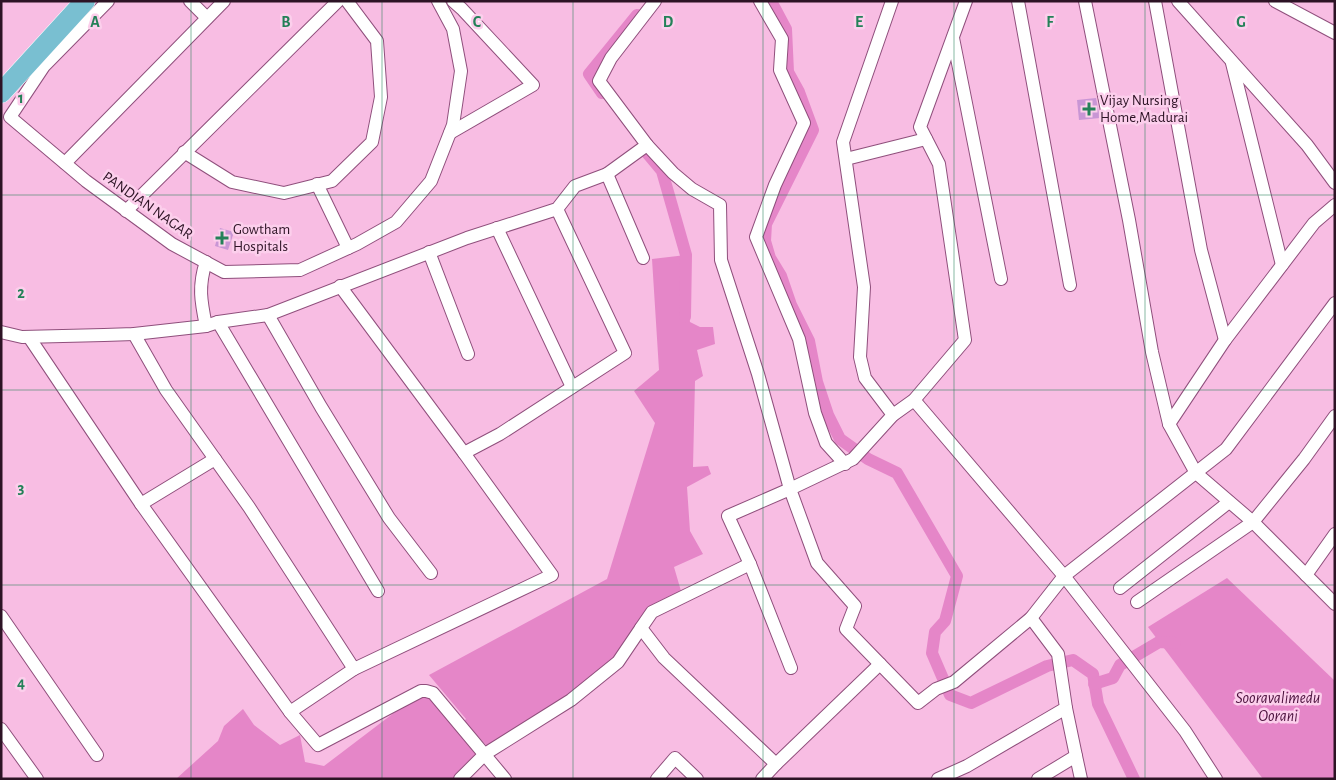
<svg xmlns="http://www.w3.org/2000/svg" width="1336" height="780" font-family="'Alegreya Sans',sans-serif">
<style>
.water{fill:#e586c8}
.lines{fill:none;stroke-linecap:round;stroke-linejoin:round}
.canal{stroke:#e586c8;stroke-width:12}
.building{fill:#c996d5}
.minor-casing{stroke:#8f4f7c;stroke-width:14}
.primary-casing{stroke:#fff;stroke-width:21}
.minor{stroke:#fff;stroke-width:12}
.primary{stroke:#79bfd1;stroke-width:20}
.grid{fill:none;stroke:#248158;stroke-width:1;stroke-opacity:0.55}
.poi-dot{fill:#248158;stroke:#fccfec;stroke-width:2}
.labels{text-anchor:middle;stroke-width:5;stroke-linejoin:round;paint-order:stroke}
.poi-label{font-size:15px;fill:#2d1325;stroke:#fccfec;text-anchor:start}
.street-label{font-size:15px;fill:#2d1325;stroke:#fccfec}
.water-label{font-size:16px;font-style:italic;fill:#4a103c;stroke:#fccfec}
.grid-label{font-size:16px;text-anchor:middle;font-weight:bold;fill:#248158;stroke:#fccfec;stroke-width:5;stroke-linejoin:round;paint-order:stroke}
</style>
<rect width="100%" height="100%" fill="#f8bde3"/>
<g class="water">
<polygon points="686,255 685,299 690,322 700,327 713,327 715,344 697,350 703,376 695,381 693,467 708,466 711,474 687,487 690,531 703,554 674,567 681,591 648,609 617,660 565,700 488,747 472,730 466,736 476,749 477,760 457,779 176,779 218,741 224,726 243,709 254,725 280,745 300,735 305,762 324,766 399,709 425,696 436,702 459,726 466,719 429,675 607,579 655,423 634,391 659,370 652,259"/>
<polygon points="1227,578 1335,681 1335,779 1263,779 1148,627"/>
</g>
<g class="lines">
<g class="canal">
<polyline points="771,1 786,29 788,72 799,92 813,130 766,224 765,241 770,258 781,276 791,305 809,341 817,382 828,415 840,439 868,459 897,473 957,576 945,621 935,632 932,653 950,695 971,703 1047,666 1073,660 1093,674 1098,704 1134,779"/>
<polyline points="602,93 589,74 637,15"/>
<polyline points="642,147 662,171 686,255 685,317"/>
<polyline points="1094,684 1113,678 1120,665 1159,642 1175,643"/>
</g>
</g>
<g class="building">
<polygon points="1096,98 1100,118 1079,120 1077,100"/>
<polygon points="220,228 234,232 228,250 215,246"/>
</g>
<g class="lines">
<defs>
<g id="minor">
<polyline points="108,1 44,66 10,117 86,181 172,244 224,272 300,270 357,244 396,222 431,181 453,125 461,71 453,29 438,1"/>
<polyline points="190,1 207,18"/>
<polyline points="760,1 782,39 780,70 804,123 775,185 756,237 799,339 815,413 826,443 845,464"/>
<polyline points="892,1 843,142 864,287 860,357 865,378 893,415"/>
<polyline points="1018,1 1070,285"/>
<polyline points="1085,1 1129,220 1152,352 1169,424"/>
<polyline points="1155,1 1201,250 1225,340"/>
<polyline points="1178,1 1307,145 1335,183"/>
<polyline points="1275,1 1335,33"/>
<polyline points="953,38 1001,279"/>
<polyline points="1232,63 1282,265"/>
<polyline points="450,133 533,85 462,9 453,1"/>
<polyline points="647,145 673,173 692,189 720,205 721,260 758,374 790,489 728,516 750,564 791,668"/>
<polyline points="184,152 232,182 284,193 332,181 372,142 381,97 377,41 347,1"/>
<polyline points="846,159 926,139"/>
<polyline points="65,163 224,1"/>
<polyline points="607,174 647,145 599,81 611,58 655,1"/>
<polyline points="317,184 348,248"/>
<polyline points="1335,205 1314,223 1225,340 1169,424 1196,473 1253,522 1335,604"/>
<polyline points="126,211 338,1"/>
<polyline points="497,228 572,387"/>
<polyline points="429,252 468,354"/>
<path d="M206,262C198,286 201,302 206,326"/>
<polyline points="340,286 464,453 500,434 625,353 557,209"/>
<polyline points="268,315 321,407 389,518 431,573"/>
<polyline points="218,322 378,591"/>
<polyline points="1,332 22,337 104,335 134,334 206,326 218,322 268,315 467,238 557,209 575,186 607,174 643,258"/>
<polyline points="134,334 166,390 249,507 354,669 552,575 464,453"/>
<polyline points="29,337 141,504 290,712 354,669"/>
<polyline points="914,400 1064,576 1185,731 1216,779"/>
<polyline points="141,504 215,459"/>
<polyline points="750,564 652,612 641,628 664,658 776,764 880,664 918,703 936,689 954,682 1031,618 1064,576 1226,449 1335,303"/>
<polyline points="1306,575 1335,534"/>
<polyline points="1120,588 1229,502"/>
<polyline points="1137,602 1253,522 1304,459 1335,416"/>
<polyline points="1,616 97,755"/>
<polyline points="880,664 846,629 855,606 817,563 790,489 853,459 893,415 914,400 965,340 939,164 920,127 966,1"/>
<polyline points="290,712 318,745 421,691 426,691 433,693 505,779"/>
<polyline points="1,729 37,779"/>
<polyline points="1076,756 1081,779"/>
<polyline points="460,779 485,754 571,700 618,662 641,628"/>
<polyline points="657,779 675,758 697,779"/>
<polyline points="762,779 776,764"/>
<polyline points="938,779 967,766 1066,708 1058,654 1031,618"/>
<polyline points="1038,779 1076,756 1066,708"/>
</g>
<polyline id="primary" points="1,93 85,1"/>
</defs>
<use href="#minor" class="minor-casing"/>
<use href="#primary" class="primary-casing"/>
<use href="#minor" class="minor"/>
<use href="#primary" class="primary"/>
</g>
<path class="grid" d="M191,1V779M382,1V779M573,1V779M763,1V779M954,1V779M1145,1V779M1,195H1335M1,390H1335M1,585H1335"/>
<g class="poi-dot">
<path d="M1086.5 101.5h5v5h5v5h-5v5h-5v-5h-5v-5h5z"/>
<path d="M219.5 230.5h5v5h5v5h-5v5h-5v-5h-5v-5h5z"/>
</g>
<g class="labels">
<g class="poi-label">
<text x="1100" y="105">Vijay Nursing<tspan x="1100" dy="17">Home,Madurai</tspan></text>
<text x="233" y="234">Gowtham<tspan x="233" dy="17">Hospitals</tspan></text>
</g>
<g class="street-label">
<text transform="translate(148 205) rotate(35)" y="5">PANDIAN NAGAR</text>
</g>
<g class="water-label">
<text x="1278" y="703">Sooravalimedu<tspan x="1278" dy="18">Oorani</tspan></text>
</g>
</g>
<g class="grid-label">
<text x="95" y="27">A</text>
<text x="286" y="27">B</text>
<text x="477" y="27">C</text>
<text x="668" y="27">D</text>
<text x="859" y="27">E</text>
<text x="1050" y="27">F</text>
<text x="1241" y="27">G</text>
<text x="21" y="103">1</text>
<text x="21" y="298">2</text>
<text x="21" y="493">3</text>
<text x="21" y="688">4</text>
</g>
<rect width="1336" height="780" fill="none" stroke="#2d1325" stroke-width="5"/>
</svg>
